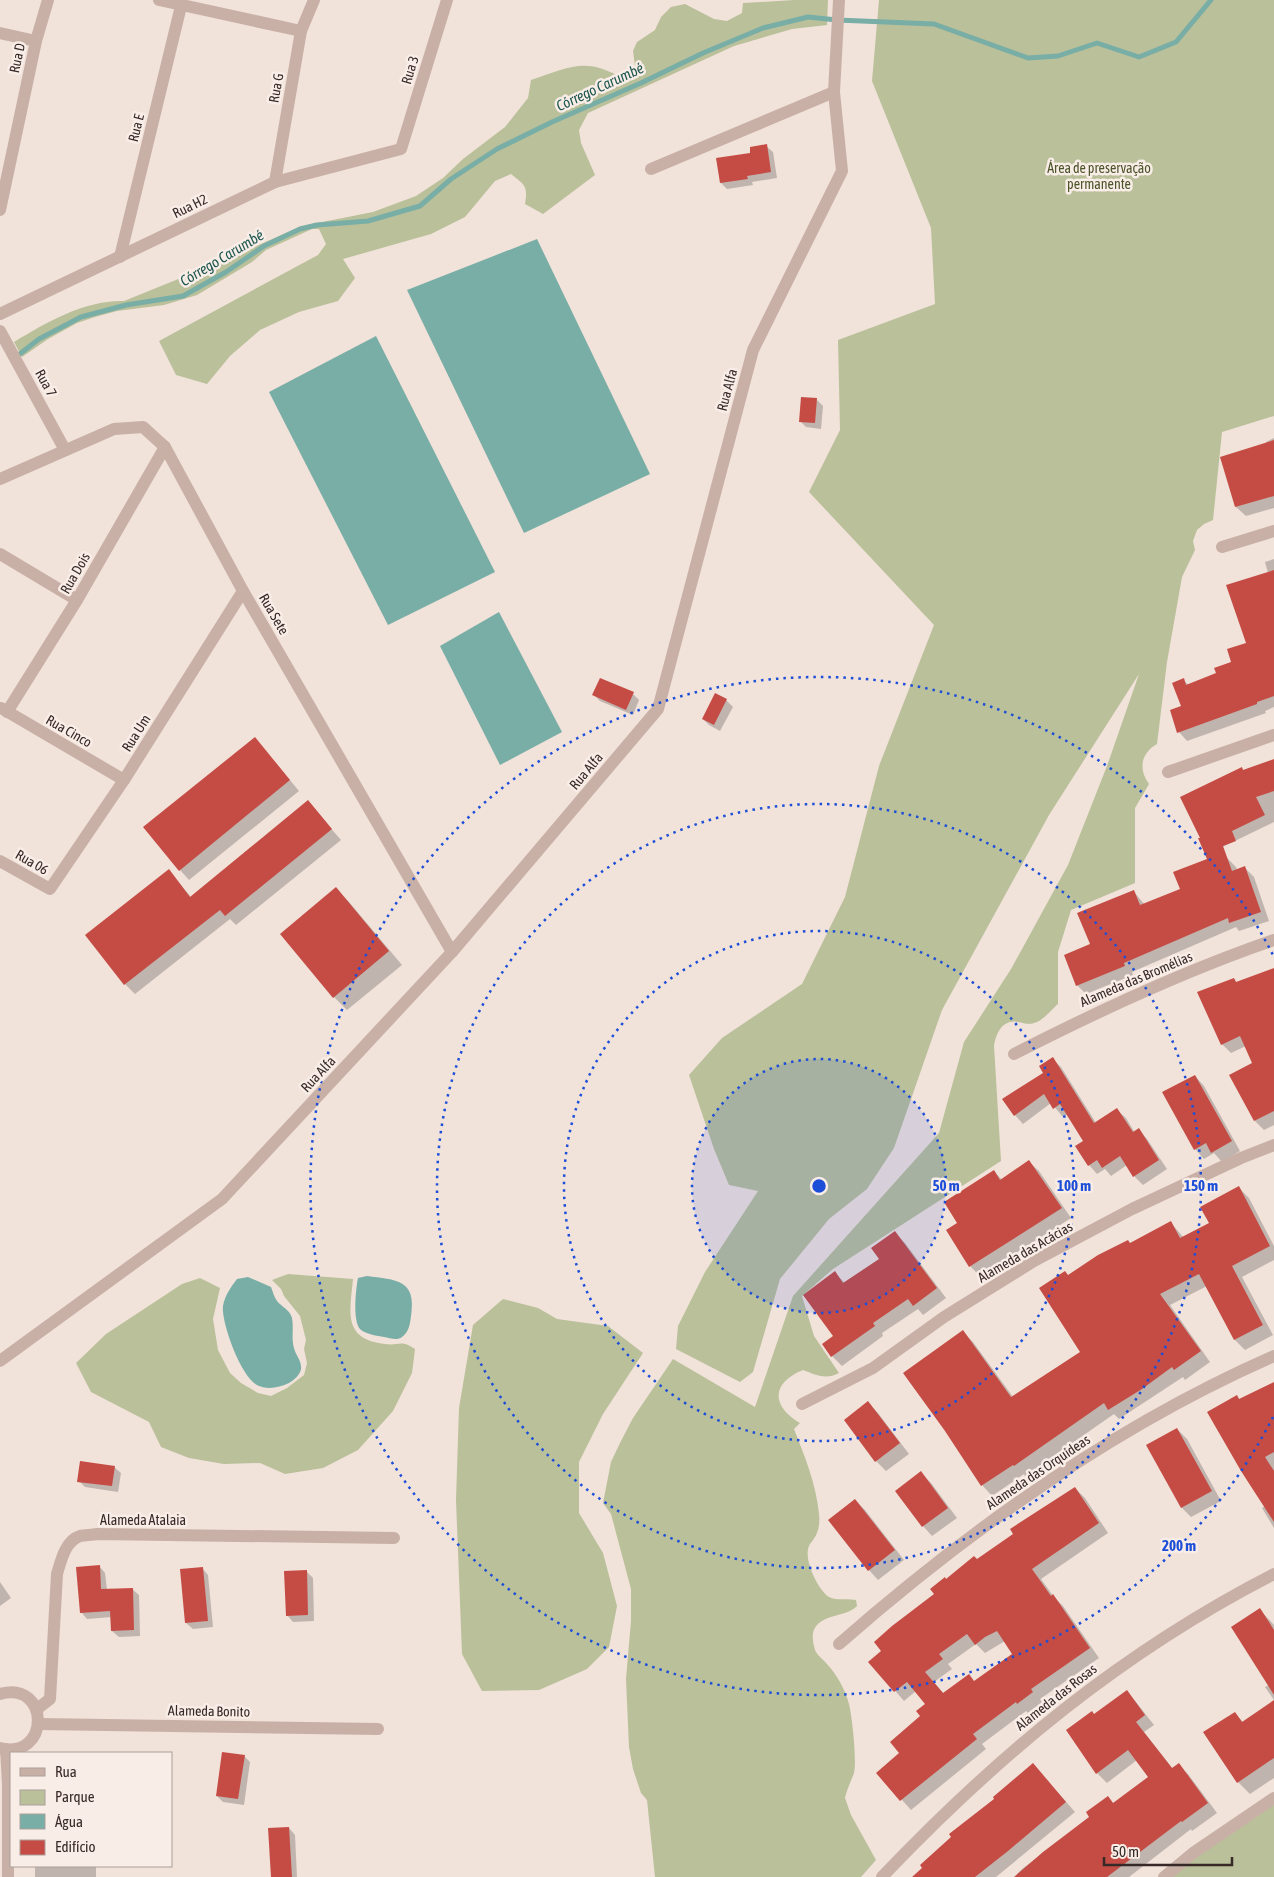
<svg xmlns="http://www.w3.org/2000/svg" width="1274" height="1877" font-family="'Asap Condensed',sans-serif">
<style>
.green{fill:#bac09a}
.water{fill:#79aea7}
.shadow{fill:#0003;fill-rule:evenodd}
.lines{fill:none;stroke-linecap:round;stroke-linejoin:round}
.stream{stroke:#79aea7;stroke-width:5}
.building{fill:#c54c44;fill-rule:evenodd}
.minor{stroke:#c9b0a6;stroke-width:12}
.ring{fill:none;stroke:#1d4ed8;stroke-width:2.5;stroke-dasharray:2.5 5}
.labels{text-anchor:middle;stroke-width:5;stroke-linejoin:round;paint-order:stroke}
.street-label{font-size:14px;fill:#362927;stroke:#f9ede7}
.park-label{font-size:14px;fill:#4c542b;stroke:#f9ede7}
.water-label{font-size:15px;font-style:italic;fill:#1d5750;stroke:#f9ede7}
.centre{fill:#1d4ed8;stroke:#f9ede7;stroke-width:2.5}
.ring-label{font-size:15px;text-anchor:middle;font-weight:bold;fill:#1d4ed8;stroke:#f9ede7;stroke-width:5;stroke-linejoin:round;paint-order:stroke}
</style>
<rect width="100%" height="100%" fill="#f1e2da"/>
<g class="green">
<path d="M794,0H828L827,25L792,29L734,46L588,113L579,130L581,143L595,175L543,214L525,204C528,186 525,185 511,174L495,181L465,217L431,234L343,259L355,278L338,301L299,312L260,330L230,356L207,384L176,375L159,341L318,255L326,244L319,229H312L266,250L252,262L197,295L164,305L117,311L95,317L77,323L48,339L22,357L14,342C47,322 85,300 124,301L208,267L302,226L373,212L416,196L443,178L463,159L505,127L528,98L531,80C571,67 586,56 625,80L636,73L633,51L637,42L655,30L661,17L671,7L685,4L714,19L727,21L742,13L743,3Z"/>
<path d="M879,0H1274V416L1222,432L1213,520L1204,524L1197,530L1193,541L1195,550L1182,577L1167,662L1157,744C1141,753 1138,769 1149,784L1135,808V883L1071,910L1058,952V1004C1052,1009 1043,1021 1034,1023C1029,1025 1024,1023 1018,1022C1003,1019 996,1033 994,1046L1001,1161L833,1269L802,1296L814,1336L839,1373C826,1380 816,1375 803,1370C771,1383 771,1406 800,1423L794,1429C805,1457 816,1484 819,1514C820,1523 819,1532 813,1540C812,1542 810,1543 809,1546C803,1559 818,1590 829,1597C837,1601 847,1598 856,1600L857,1606C846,1618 818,1613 813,1633C812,1638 814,1648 816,1652C819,1657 824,1660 827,1664C837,1675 845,1689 849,1704C852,1716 857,1760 854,1773C851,1781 847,1789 845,1798L851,1815L876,1860L861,1877H655L647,1800L641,1793L633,1769L629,1747L626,1679L631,1621V1589L611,1514L603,1503L611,1462L620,1443L633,1418L673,1359L755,1407L793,1296L939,1133L964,1042L1011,969L1068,865L1107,766L1139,674L1049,815L942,1010L894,1148L867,1189L829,1219L780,1279L753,1372L740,1382L676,1349L678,1326L705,1272L758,1191L729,1185L714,1149L689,1075L722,1038L802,984L845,897L879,766L934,625L809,492L840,430L838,340L935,304L931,228L872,81Z"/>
<path d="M288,1274L353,1279C350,1312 342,1339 385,1344C400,1346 400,1339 415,1349L412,1373L393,1411L358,1450L323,1468L285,1474L260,1463L224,1464L189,1458L161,1447L149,1422L91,1392L76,1363L106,1334L182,1284L200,1278L220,1288L213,1319L218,1350L230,1373L241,1383L258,1393L271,1396L287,1388L304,1375L307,1363L304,1349L306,1340L300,1316L284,1296L281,1289L272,1280Z"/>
<polygon points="503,1299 538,1308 557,1319 608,1326 643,1353 603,1414 579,1462 579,1513 603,1553 617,1606 609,1647 587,1669 539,1690 482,1691 462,1654 456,1500 459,1408 473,1325"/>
<polygon points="1274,1802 1274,1877 1169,1877"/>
</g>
<g class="water">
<polygon points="537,239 650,474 524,533 407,290"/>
<polygon points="376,336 495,572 388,625 269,392"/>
<polygon points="499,612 562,732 500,765 440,646"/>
<path d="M367,1276C396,1280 417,1279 411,1316C410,1324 409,1332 402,1337C397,1341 390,1338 384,1337C377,1336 367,1334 361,1330C352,1323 356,1288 358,1278Z"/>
<path d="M248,1277L271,1287C273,1292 274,1297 277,1301C282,1307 290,1310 292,1318C294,1328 291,1338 294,1348C296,1356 302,1361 301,1369C300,1375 294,1380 289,1383C280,1387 269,1390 259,1386C242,1380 221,1323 223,1306C225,1295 231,1287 237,1279Z"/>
</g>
<g class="shadow">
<polygon points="766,146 773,152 777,178 752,182 753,185 727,189 721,183 718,159 752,154"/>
<polygon points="817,400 823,406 821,429 806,427 800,421"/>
<polygon points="1274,438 1274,508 1246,516 1236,507 1222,458 1267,444 1266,442"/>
<polygon points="1274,559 1274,707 1265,711 1266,713 1187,741 1179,732 1182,707 1183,680 1189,685 1218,674 1233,663 1247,644 1268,573 1265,562"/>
<polygon points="633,694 639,700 633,715 600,701 594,695"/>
<polygon points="715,695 726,700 733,707 720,731 709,725 703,719"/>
<polygon points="255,738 299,791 189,880 180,870"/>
<polygon points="1274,760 1274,822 1212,852 1244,771"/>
<polygon points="308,802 341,840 236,925 230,919 135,994 125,984 169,871 191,897"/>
<polygon points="1226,857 1236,867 1237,870 1245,868 1254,877 1269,921 1239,931 1236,927 1132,972 1133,975 1086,994 1077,985 1092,945 1134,892 1145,905 1182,890"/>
<polygon points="336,889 349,902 402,965 347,1010 334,997 281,934"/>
<polygon points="1274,969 1274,1125 1264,1130 1255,1121 1231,1075 1254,1063 1246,1046 1231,1053 1222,1044 1234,979 1237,983"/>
<polygon points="1052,1059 1061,1067 1096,1123 1117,1110 1126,1118 1135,1133 1139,1130 1147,1139 1167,1169 1143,1185 1134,1176 1127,1165 1111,1176 1105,1169 1097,1174 1089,1165 1085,1141 1068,1114 1063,1117 1051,1103 1023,1124 1015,1115 1045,1074"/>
<polygon points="1195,1076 1204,1086 1240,1151 1222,1162 1214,1153 1204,1159 1195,1149"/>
<polygon points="1029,1162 1039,1171 1071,1218 980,1276 970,1266 959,1224 994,1171 1002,1180"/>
<polygon points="1239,1188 1249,1198 1274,1246 1274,1260 1242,1277 1273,1335 1245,1350 1235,1340 1207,1286 1170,1305 1210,1362 1185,1380 1183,1377 1119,1419 1114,1414 1025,1476 1024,1474 992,1496 982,1485 962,1331 973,1342 1013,1397 1082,1352 1069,1276 1171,1223 1184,1238 1211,1224"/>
<polygon points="895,1233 905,1243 946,1298 923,1315 918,1309 882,1333 883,1336 842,1366 832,1356 835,1337 835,1273 845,1283 881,1259"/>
<polygon points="1274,1386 1274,1528 1262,1508 1265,1506 1236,1396 1240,1400"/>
<polygon points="868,1403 878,1413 909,1454 886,1471 876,1461"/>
<polygon points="1177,1429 1187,1439 1221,1501 1191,1517 1182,1508"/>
<polygon points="114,1467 121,1473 118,1492 85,1487 79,1481"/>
<polygon points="921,1473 931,1483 957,1518 932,1536 923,1526"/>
<path d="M1075,1488L1085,1498L1108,1533L1041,1579L1054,1597L1063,1606L1099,1658L1040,1699L1042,1702L1028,1713L1026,1711L982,1744L986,1749L911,1810L878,1773L901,1753L922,1716L927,1704L916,1691L904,1701L870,1662L883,1651L936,1595L947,1580L1015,1534ZM1005,1641L1014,1654L975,1682L944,1694L934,1682L952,1669L948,1664L976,1644L985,1653Z"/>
<polygon points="855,1500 865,1510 904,1560 878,1580 869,1570"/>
<polygon points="99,1566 105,1573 107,1590 132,1589 139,1595 140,1636 119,1637 112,1631 112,1617 87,1619 81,1612"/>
<polygon points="202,1568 208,1575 213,1627 193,1629 186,1623"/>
<polygon points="306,1571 313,1578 314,1621 293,1622 287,1615"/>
<polygon points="0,1582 11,1598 0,1606"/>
<polygon points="1260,1610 1274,1625 1274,1700 1265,1687 1269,1685"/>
<polygon points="1127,1692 1136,1702 1154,1725 1144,1732 1173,1769 1178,1765 1188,1774 1217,1813 1192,1831 1191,1829 1129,1877 1021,1877 1017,1874 1022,1869 1091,1817 1108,1797 1114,1804 1150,1777 1137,1760 1107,1783 1097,1773 1068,1730 1095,1715"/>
<polygon points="1274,1702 1274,1778 1250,1794 1238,1782 1235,1713 1243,1722"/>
<polygon points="244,1756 250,1762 244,1805 223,1802 217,1796"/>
<polygon points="1033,1764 1075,1812 996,1877 914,1877"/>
<polygon points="289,1828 295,1835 297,1877 272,1877"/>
<rect x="35" y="1866" width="61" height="11"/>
</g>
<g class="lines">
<polyline class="stream" points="16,357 39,339 81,317 126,305 183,296 226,272 264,246 300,229 317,225 368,221 420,206 451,179 497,149 552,122 641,83 703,53 763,28 808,17 837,20 934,24 1028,58 1058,56 1097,43 1139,57 1176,42 1211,0"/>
</g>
<g class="building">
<polygon points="767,144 771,172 747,176 748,179 720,183 716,158 750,153 750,147"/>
<polygon points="801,397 817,398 815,423 799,422"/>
<polygon points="1274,440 1274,496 1235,507 1220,457"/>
<polygon points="1274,570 1274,696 1257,702 1257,704 1177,733 1170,710 1181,706 1172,683 1184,678 1186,685 1216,673 1214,668 1231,662 1227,649 1246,643 1226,585"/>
<polygon points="600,678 634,692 626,710 592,695"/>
<polygon points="715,693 727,699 714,725 702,719"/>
<polygon points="255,737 290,780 179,871 143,827"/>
<polygon points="1274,759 1274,791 1256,797 1265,815 1232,831 1236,841 1223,846 1232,871 1245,866 1261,912 1229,923 1228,918 1124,963 1125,966 1076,986 1064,955 1090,944 1077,913 1134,890 1140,905 1180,889 1173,872 1207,859 1198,838 1200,838 1180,797 1242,767 1243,770"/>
<polygon points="308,800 332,829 225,916 220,910 124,985 85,935 169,869 190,897"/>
<polygon points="336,887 389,951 333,998 280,934"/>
<polygon points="1274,968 1274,1111 1254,1121 1229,1075 1252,1063 1240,1036 1221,1045 1197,992 1234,978 1236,982"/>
<polygon points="1053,1057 1094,1123 1117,1108 1133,1132 1139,1128 1159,1160 1133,1177 1120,1156 1102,1168 1097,1160 1088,1166 1075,1146 1083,1141 1060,1104 1053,1109 1044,1094 1014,1116 1002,1099 1043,1073 1039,1066"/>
<polygon points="1195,1075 1232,1141 1211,1153 1206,1143 1194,1150 1162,1092"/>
<polygon points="1029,1160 1062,1208 969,1267 946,1230 957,1223 944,1202 994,1170 1000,1180"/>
<polygon points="1239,1186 1270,1246 1232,1266 1263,1325 1234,1340 1199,1274 1160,1294 1201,1351 1174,1370 1172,1367 1142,1389 1108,1410 1104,1403 1014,1466 1013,1465 981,1486 945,1431 903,1373 963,1330 1011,1397 1080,1352 1039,1288 1065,1271 1068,1275 1098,1255 1128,1240 1130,1243 1171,1221 1180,1238 1209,1223 1200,1207"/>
<polygon points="895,1231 937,1288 913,1306 908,1299 873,1323 875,1326 831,1357 822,1344 833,1336 803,1295 835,1271 843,1283 879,1259 871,1248"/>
<polygon points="1274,1382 1274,1452 1265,1457 1274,1471 1274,1522 1241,1471 1207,1412 1237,1395 1239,1399"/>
<polygon points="868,1401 900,1443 875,1462 844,1420"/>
<polygon points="1177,1428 1212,1491 1181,1508 1146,1445"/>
<polygon points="80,1461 115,1466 112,1486 77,1482"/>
<polygon points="921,1471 948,1508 922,1527 895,1491"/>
<path d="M1075,1487L1099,1523L1032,1569L1051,1596L1053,1594L1090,1648L1031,1689L1033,1692L1017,1704L1016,1702L973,1734L977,1739L900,1801L876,1773L899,1753L890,1742L920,1716L916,1711L925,1704L907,1682L894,1692L868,1662L881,1651L874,1642L892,1626L934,1594L930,1589L945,1577L946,1579L974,1556L977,1559L1013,1534L1010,1529ZM997,1631L1012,1654L974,1681L969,1674L943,1693L925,1672L943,1659L939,1654L967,1634L975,1645L985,1637Z"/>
<polygon points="855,1499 895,1550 868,1571 828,1520"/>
<polygon points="100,1565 101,1589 133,1588 134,1630 111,1631 110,1611 80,1613 76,1567"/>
<polygon points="203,1567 208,1621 185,1623 180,1569"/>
<polygon points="307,1570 308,1615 286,1616 284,1571"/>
<polygon points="1260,1608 1274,1630 1274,1695 1231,1627"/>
<polygon points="1127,1690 1145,1715 1136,1722 1172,1768 1179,1763 1208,1803 1182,1822 1181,1821 1107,1877 1014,1877 1043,1852 1089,1817 1086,1812 1108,1796 1113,1803 1148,1777 1128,1750 1096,1774 1066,1730 1092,1711 1094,1714"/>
<polygon points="1274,1700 1274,1758 1237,1783 1203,1732 1235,1712 1242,1722"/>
<polygon points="222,1752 245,1755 238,1799 216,1796"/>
<polygon points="1033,1763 1066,1802 1008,1851 975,1877 912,1877 922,1868 920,1865 951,1837 949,1834 994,1799 993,1797"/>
<polygon points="289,1827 292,1877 271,1877 268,1828"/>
</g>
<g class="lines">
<g class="minor">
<polyline points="159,0 301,31"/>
<polyline points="0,33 36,41"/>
<polyline points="651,169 834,92"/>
<polyline points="275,182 301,31 314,0"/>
<polyline points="0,210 36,41 48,0"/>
<polyline points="120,257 181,6"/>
<polyline points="0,314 275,182 401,149 447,0"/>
<polyline points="0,331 65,450"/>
<polyline points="0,479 114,429 143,427 165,447 243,591 452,952"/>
<polyline points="1222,547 1274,531"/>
<polyline points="0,554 77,600"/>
<polyline points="1,708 124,780"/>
<polyline points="7,712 77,600 165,447"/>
<polyline points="1168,772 1274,735"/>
<polyline points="0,861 50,889 124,780 243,591"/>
<path d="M1014,1054C1098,1011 1184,971 1274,940"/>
<polyline points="0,1361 222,1199 452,952 658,709 753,350 842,171 834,92 839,0"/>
<polyline points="802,1404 873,1368 944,1317 1034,1261 1132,1209 1241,1158 1274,1145"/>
<path d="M839,1644C970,1529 1114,1426 1274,1356"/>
<path d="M0,1694C51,1680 50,1761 0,1748"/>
<path d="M37,1709L50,1699L57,1574C61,1561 65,1541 80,1536C85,1535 92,1535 97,1534L394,1538"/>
<polyline points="39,1724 378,1729"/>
<polyline points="6,1749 8,1784 8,1877"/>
<path d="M882,1877C999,1754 1122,1652 1274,1574"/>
<polyline points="1164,1877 1193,1853 1274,1798"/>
</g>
</g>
<circle cx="819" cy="1186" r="127" fill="#1d4ed8" fill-opacity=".12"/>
<g class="ring">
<circle cx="819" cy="1186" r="127"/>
<circle cx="819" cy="1186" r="255"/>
<circle cx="819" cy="1186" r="382"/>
<path d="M1273 1417A509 509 0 1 1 1273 955"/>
</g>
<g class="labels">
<g class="street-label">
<text transform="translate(17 58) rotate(-78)" y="5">Rua D</text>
<text transform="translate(410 70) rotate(-73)" y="5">Rua 3</text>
<text transform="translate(276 88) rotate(-80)" y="5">Rua G</text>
<text transform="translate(136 128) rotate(-76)" y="5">Rua E</text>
<text transform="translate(190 206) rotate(-26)" y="5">Rua H2</text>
<text transform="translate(46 383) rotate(61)" y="5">Rua 7</text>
<text transform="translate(727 390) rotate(-75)" y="5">Rua Alfa</text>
<text transform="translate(75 573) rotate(-60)" y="5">Rua Dois</text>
<text transform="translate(274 614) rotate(60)" y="5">Rua Sete</text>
<text transform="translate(69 731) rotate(30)" y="5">Rua Cinco</text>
<text transform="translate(136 733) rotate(-58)" y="5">Rua Um</text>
<text transform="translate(586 771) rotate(-50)" y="5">Rua Alfa</text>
<text transform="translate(32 862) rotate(30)" y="5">Rua 06</text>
<text transform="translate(1136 979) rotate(-23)" y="5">Alameda das Bromélias</text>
<text transform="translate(318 1074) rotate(-47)" y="5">Rua Alfa</text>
<text transform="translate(1025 1252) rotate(-30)" y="5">Alameda das Acácias</text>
<text transform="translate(1038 1472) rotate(-34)" y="5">Alameda das Orquídeas</text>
<text x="143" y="1525">Alameda Atalaia</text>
<text transform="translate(1056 1697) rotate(-38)" y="5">Alameda das Rosas</text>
<text transform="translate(209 1711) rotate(1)" y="5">Alameda Bonito</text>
</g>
<g class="park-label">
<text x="1099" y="173">Área de preservação<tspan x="1099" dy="16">permanente</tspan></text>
</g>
<g class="water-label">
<text transform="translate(600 87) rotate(-25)" y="5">Córrego Carumbé</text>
<text transform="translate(222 258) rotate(-31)" y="5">Córrego Carumbé</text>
</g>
</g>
<circle cx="819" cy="1186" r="8" class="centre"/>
<g class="ring-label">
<text x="946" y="1191">50 m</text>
<text x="1074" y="1191">100 m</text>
<text x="1201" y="1191">150 m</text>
<text x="1179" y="1551">200 m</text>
</g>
<rect x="10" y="1752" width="162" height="115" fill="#f9ede7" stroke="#ab9f9a"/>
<rect x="20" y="1768" width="25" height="8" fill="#c9b0a6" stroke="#ab9f9a"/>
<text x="55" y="1777" font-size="15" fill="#362927">Rua</text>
<rect x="20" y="1790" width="25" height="15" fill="#bac09a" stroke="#ab9f9a"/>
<text x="55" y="1802" font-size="15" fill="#362927">Parque</text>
<rect x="20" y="1814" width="25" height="15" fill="#79aea7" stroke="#ab9f9a"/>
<text x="55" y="1827" font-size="15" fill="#362927">Água</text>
<rect x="20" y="1840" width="25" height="15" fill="#c54c44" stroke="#ab9f9a"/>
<text x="55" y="1852" font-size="15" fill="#362927">Edifício</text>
<path d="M1104 1857v8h128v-8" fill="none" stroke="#362927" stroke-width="2.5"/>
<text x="1112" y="1857" font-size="15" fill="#362927" stroke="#f9ede7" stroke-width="4" paint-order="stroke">50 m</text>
</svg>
